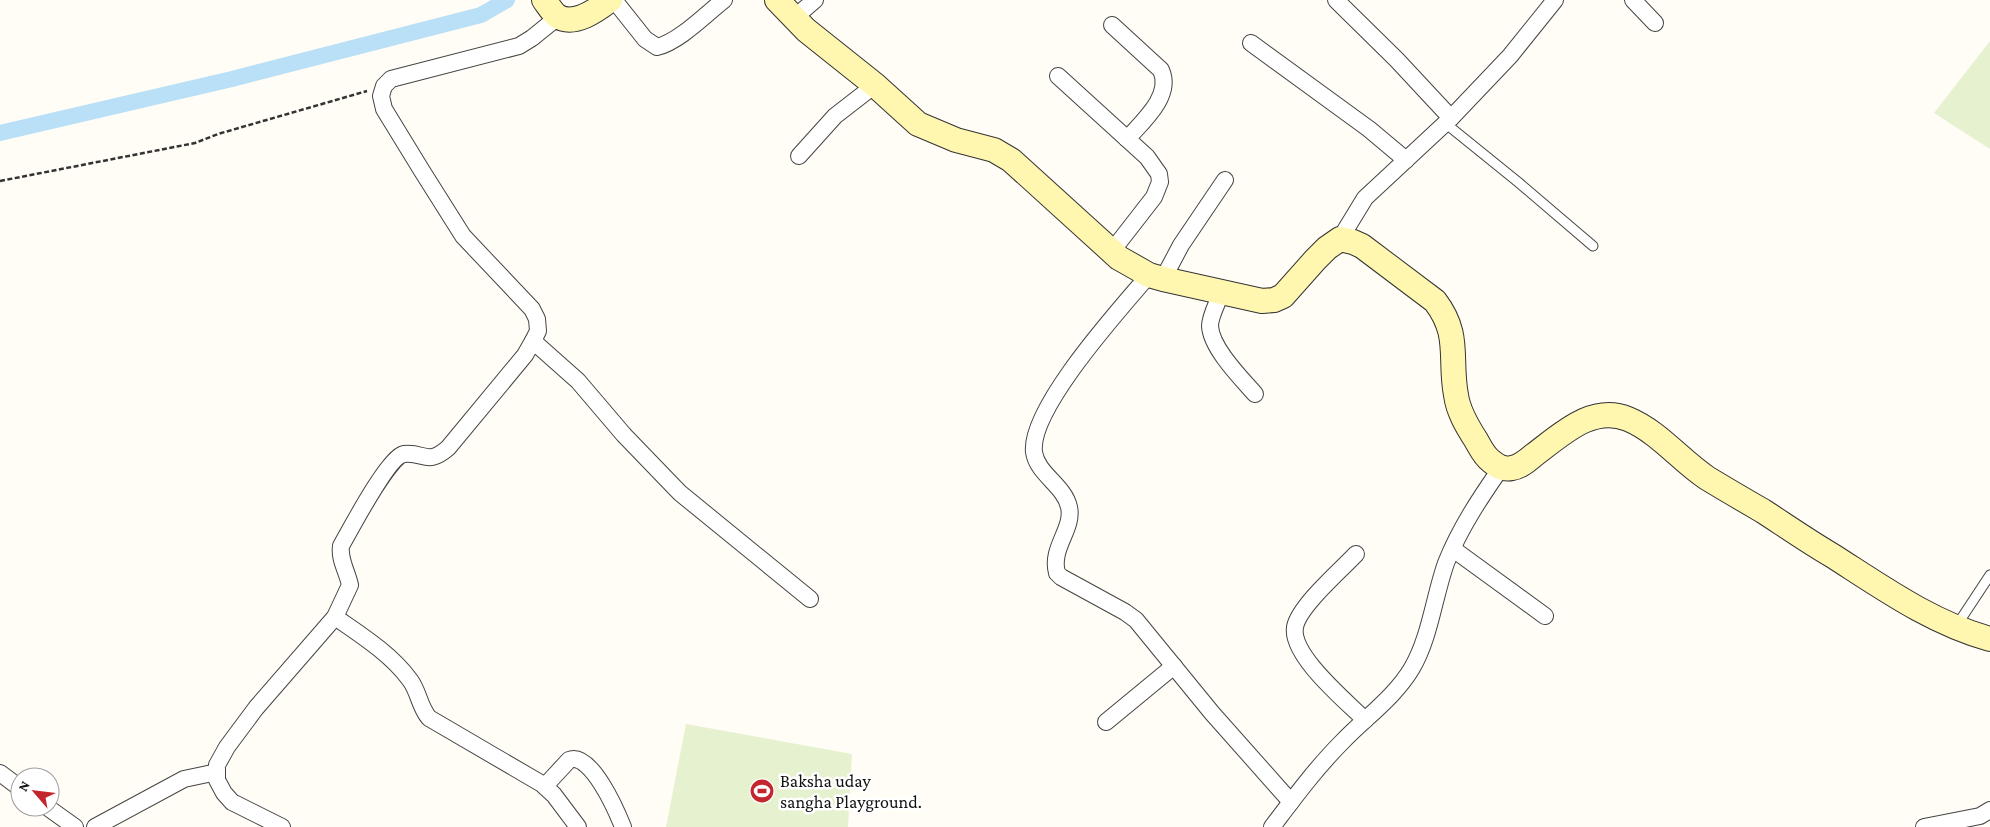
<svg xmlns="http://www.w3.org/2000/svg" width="1990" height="827" font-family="'Crimson Pro',serif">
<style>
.pitch{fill:#e6f2cf}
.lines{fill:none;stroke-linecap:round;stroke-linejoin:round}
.canal{stroke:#b9e0f7;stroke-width:16}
.lane-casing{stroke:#444;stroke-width:11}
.street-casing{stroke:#444;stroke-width:18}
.secondary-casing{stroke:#333;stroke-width:26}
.path{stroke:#333;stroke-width:2.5;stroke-dasharray:5 2.5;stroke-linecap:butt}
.lane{stroke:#fff;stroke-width:9}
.street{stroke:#fff;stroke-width:16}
.secondary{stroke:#fff6b0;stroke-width:24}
.labels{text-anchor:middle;stroke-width:5;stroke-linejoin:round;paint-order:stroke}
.poi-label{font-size:18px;fill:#111;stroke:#fff;text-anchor:start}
</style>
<rect width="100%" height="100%" fill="#fffdf5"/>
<g class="pitch">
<polygon points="1990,41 1990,149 1934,113"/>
<polygon points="686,724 852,754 848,827 666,827"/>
</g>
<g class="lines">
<polyline class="canal" points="0,133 232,79 481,15 507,0"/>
<defs>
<g id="lane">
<polyline points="1445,123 1518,182 1593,246"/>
<polyline points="1957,625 1990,575"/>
</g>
<g id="street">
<path d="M614,0L645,39L657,47C679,42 706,14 724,0"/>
<polyline points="1336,0 1397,60 1451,118"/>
<polyline points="1633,0 1655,23"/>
<polyline points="794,18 815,0"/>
<path d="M1112,25L1161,70C1173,96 1142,122 1127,139"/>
<polyline points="1251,43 1369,129 1406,160"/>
<polyline points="1058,76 1147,157 1159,174 1160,182 1154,197 1112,251"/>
<polyline points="799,156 835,116 875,85"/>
<polyline points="1340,239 1365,198 1451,118 1510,56 1555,0"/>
<path d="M1149,275C1120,309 1029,409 1034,452C1037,474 1064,485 1069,507C1074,529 1050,548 1057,573L1061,577L1125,612L1136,620L1212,713L1291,802"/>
<polyline points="1163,279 1181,245 1225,180"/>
<path d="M1221,293C1218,302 1210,316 1210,326C1211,348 1241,378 1255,394"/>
<polyline points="533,341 578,381 624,435 680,493 810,599"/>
<polyline points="1453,549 1545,616"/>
<path d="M1356,554C1341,570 1299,606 1295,627C1290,655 1346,701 1365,720"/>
<path d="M335,617C361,635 391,654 410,680C419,692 419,706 429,718L542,784L554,795L578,827"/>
<polyline points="1106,722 1174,666"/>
<polyline points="0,773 20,788"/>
<path d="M545,786L569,760C591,751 617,812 623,827"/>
<polyline points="47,807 75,827"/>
<polyline points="95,827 184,779 217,772"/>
<path d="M282,827L232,802L224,793L217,780V765L227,747L256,708L335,617L350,585C347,571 339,560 341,546C350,530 389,456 404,454C425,452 427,466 448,448L525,355L533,341L538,331L537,319L532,309L463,236L422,171L384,109L381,96L384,86L391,79L519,46L532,38L558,17"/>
<path d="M1272,827C1294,798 1316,768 1342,742C1365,718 1395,697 1412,668C1430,637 1434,597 1446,563C1460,528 1480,498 1501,468"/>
<polyline points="1924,827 1980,816 1990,810"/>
</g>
<g id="secondary">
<path d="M544,0C548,5 552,12 557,16C574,27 597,10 610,0"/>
<path d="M777,0L806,30L875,85L918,124L956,140L994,150L1011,160L1119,258L1149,275L1163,279L1262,301L1274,300L1283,296L1315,260L1327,248L1340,239L1353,242L1362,246L1435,301C1461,335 1449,358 1456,395C1458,411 1467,426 1476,440C1480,447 1484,456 1491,461C1497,466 1503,470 1512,468C1520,467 1528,460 1534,455C1561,435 1592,404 1628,419C1659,432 1680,460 1707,478C1725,489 1744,500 1763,511C1786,526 1809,542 1833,556C1883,588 1932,623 1990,639"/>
</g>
</defs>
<use href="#lane" class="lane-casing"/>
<use href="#street" class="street-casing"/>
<use href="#secondary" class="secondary-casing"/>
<polyline class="path" points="0,181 195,143 218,134 367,91"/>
<use href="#lane" class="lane"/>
<use href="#street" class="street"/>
<use href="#secondary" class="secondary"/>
</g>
<defs>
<symbol id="stadium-disc" viewBox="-11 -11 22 22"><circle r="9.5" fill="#c4262e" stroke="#fff"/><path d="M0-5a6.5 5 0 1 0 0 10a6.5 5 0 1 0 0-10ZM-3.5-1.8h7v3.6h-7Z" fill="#fff"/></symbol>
</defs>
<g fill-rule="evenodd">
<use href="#stadium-disc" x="748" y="777" width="28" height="28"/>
</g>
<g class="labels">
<g class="poi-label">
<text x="780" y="787">Baksha uday<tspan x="780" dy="21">sangha Playground.</tspan></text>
</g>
</g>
<g transform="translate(35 792) rotate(298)"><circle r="24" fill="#ffffff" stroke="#a0a0a0"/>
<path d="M0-4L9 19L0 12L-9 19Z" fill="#c4262e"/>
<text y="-8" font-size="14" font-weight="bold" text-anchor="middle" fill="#111111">N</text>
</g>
</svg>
